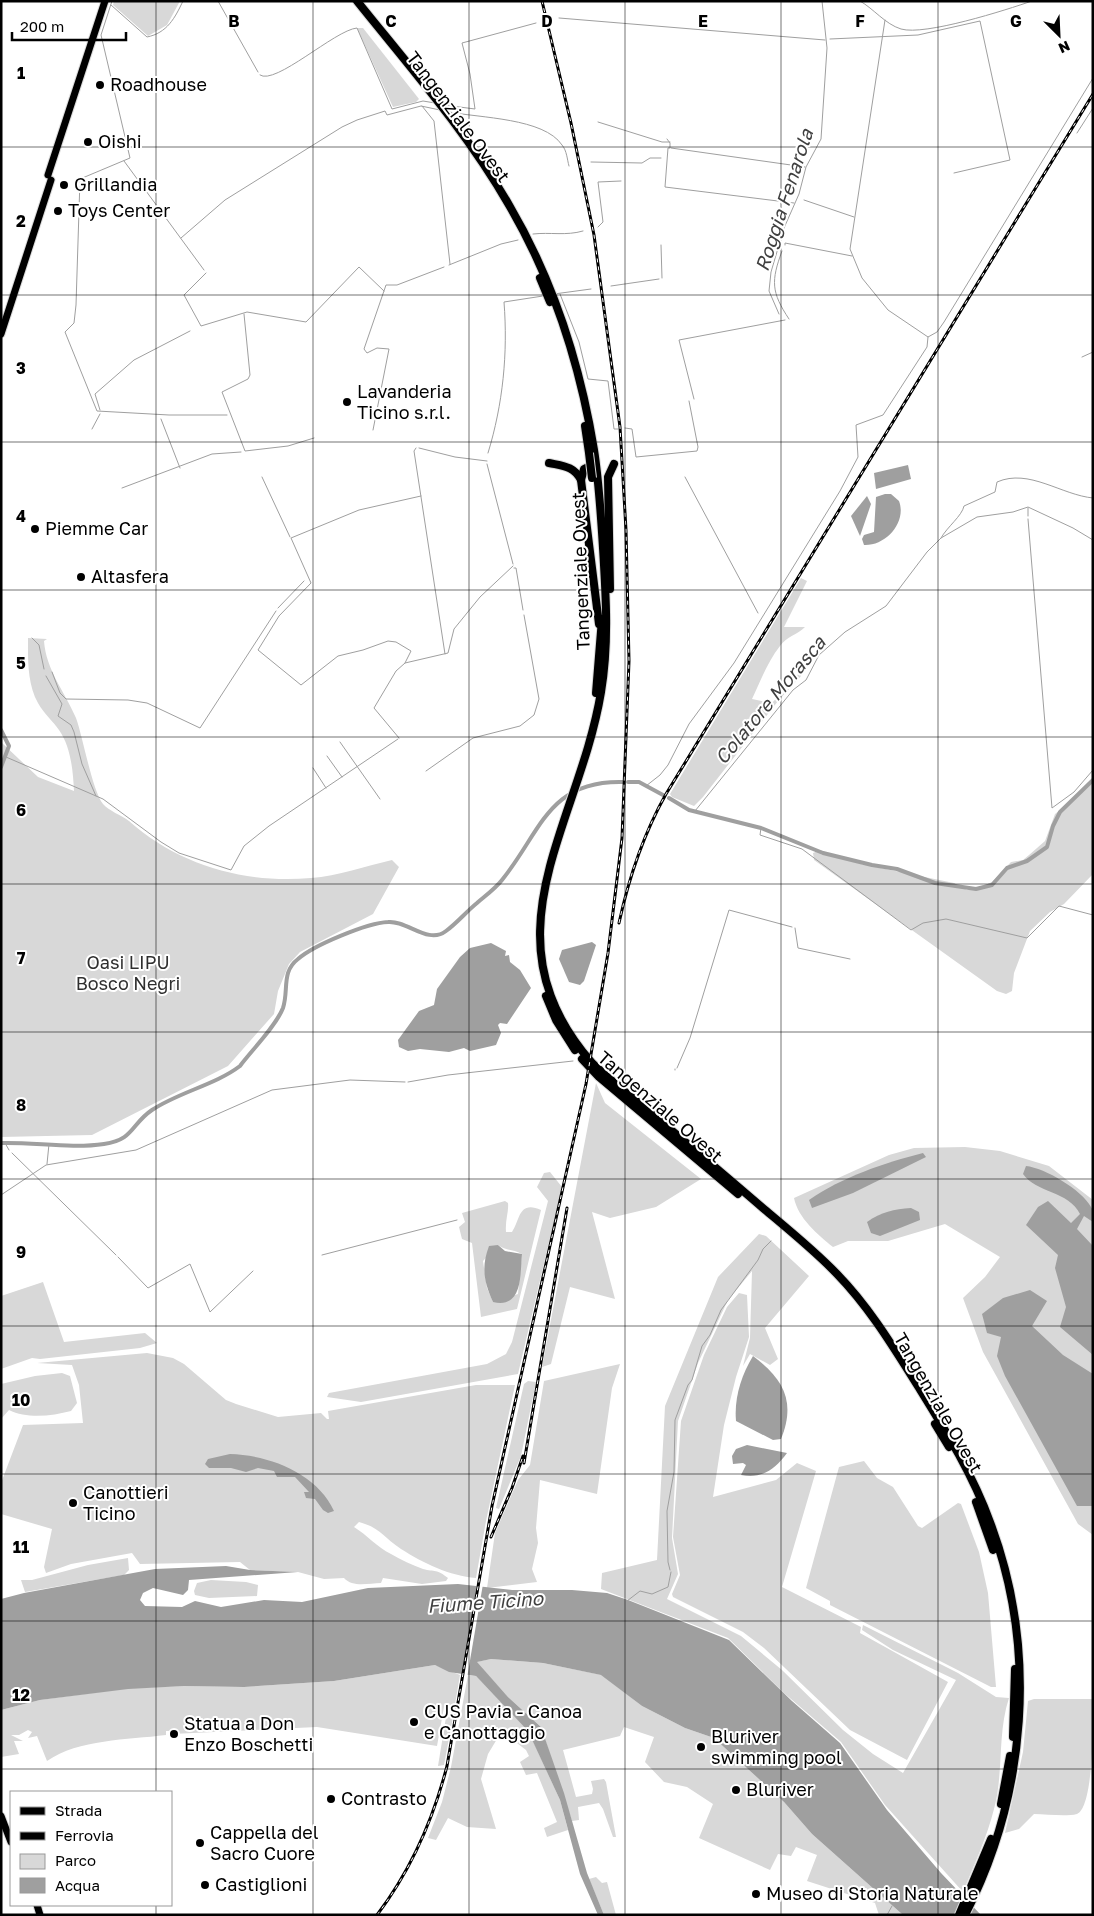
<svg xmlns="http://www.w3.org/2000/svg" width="1094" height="1916" font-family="'Golos Text',sans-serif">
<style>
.green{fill:#d8d8d8;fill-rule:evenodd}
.water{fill:#9f9f9f}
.pier{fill:#fff}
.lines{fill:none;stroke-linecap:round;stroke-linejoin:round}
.stream{stroke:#9f9f9f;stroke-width:1}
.canal{stroke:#9f9f9f;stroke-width:4}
.major-casing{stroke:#dbdbdb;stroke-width:9}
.highway-casing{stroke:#dbdbdb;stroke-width:10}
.major{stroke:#000;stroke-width:7}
.highway{stroke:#000;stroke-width:8}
.rail-casing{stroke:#000;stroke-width:3}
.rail{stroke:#fff;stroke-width:1;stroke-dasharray:4;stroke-linecap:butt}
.highway-bridge-casing{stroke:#dbdbdb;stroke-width:10;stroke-linecap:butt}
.highway-bridge{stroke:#000;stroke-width:8}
.grid{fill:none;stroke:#000;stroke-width:1;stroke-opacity:0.55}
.poi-dot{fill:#000;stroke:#fff;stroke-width:2}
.labels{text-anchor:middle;stroke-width:4;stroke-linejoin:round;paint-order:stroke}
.poi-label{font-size:18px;fill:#000;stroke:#fff;text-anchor:start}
.street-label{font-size:18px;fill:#000;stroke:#fff}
.park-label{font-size:18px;fill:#2f2f2f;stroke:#fff}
.water-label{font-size:19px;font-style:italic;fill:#404040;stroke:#fff}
.grid-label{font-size:16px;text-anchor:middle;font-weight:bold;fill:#000;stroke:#fff;stroke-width:4;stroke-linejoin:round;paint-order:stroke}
</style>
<rect width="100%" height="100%" fill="#fff"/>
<g class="green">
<polygon points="114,1 180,1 167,25 148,36 113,5"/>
<polygon points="357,28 363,28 419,99 416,102 393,107"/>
<path d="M801,578L807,581L784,627H805C797,635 787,636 780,646C768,661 760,682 752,699L772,703L800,672L801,676L778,701L703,797L694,806L672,797L670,794Z"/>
<path d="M28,638L47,639L44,641C46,670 65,692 76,718C83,737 92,790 103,804C109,811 121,815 129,821C178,865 245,884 311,878C338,876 366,866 392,860L399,867L373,914L300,952L289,964L278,991L274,1014L228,1066L92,1135L1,1137V742L38,777L74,791C73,771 71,747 59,730C53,721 44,714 38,703C27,683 28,659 28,638Z"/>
<polygon points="1093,778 1093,874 1064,904 1050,912 1030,931 1014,973 1012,991 1006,994 997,991 814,860 813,853 820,850 861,864 954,883 967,890 985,885 992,882 1011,862 1023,860 1029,855 1045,841 1055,814 1079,795"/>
<polygon points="596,1083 605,1103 701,1179 656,1207 610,1218 592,1212 615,1299 570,1287 551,1364 542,1367"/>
<path d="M965,1147L1000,1151L1049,1166L1093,1200V1535L1078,1524L983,1352L963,1298L985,1277L1000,1257L945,1224L888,1241H848L833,1247C818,1235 798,1218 794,1198L889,1155L914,1148Z"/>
<polygon points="550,1172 562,1187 518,1374 361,1402 327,1397 329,1393 487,1364 506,1354 512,1342 548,1201 537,1187 544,1173"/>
<path d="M505,1201L508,1203C509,1212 505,1220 506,1232H512C520,1221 518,1200 541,1210L517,1309L481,1317L472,1243L462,1239L459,1227L465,1222L462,1213ZM498,1245C506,1251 513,1249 522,1254L518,1294L493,1302L487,1288L483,1261Z"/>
<path d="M759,1234L766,1236L809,1276L765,1328L778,1359L770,1365L750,1354L743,1366L750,1338L752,1271L728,1300L698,1363L678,1421L672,1538L678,1574L667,1599L741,1636L782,1670L843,1730L873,1754L903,1773L956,1680L893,1650L862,1630L863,1625L958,1673L996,1697L1009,1698C997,1734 1004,1773 994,1809C987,1837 974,1865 963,1892L885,1805L841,1742L784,1693L728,1638L601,1589L602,1573L657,1560L665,1406L718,1277Z"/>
<polygon points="43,1282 64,1342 145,1333 157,1343 140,1348 40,1359 32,1358 1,1369 1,1296"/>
<polygon points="739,1293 747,1295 749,1337 736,1377 724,1425 713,1497 776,1480 797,1463 816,1471 782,1587 861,1627 860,1633 948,1682 907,1760 850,1730 764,1648 743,1632 673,1597 672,1594 680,1575 673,1537 681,1421 704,1355 727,1307"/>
<path d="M147,1353L173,1358L184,1364L226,1400L236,1404L278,1417L321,1413L327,1419H329L328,1411L476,1385H515L486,1521L476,1578C450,1576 423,1563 401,1549C383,1537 381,1528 359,1522L354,1527C367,1535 377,1547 391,1554C401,1560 412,1565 423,1569C435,1572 437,1569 448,1578L446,1581L422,1584L383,1578L381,1583C369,1583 353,1588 344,1578L324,1579L298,1572L250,1570L240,1562L140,1564L132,1553L71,1564L46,1573L44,1567L52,1529L1,1514V1483L23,1425L83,1423L79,1385L72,1365L37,1363Z"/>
<polygon points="620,1364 612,1388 597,1494 540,1480 536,1528 538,1543 532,1569 537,1582 487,1588 495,1533 518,1480 530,1465 544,1381"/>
<path d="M62,1373L70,1376L77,1403L71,1411C52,1416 27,1419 9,1410L1,1419V1384L35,1376Z"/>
<polygon points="528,1381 536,1382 521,1456 499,1509 496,1508 524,1384"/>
<polygon points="864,1461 877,1478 893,1487 918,1526 922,1528 958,1503 961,1504 979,1552 988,1593 996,1687 991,1687 830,1605 830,1601 806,1588 839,1467"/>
<polygon points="128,1558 129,1570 124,1575 25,1592 21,1580 32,1580 88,1565"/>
<polygon points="211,1580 246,1582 258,1585 257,1596 209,1598 195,1595 194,1591 197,1583"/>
<polygon points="491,1659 543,1663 602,1675 642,1706 685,1728 714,1738 784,1802 812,1834 903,1915 879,1915 875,1903 807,1881 817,1855 796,1847 791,1856 778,1854 770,1870 699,1838 713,1804 687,1787 664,1782 645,1762 654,1737 624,1727 620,1736 563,1750 576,1797 592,1794 593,1789 591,1781 604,1779 606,1782 616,1837 613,1837 603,1809 599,1803 578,1807 579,1820 572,1821 541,1727 508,1697 476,1662"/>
<path d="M435,1665L460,1675L454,1710L444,1707L437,1746L317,1727L172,1734L170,1731H166V1735C127,1740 79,1739 47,1761L37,1736L28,1738L32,1732L28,1730L19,1735H11L23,1741H14L19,1754L1,1757V1710L40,1700L128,1688L184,1686L244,1687L334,1681Z"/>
<polygon points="468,1675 476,1676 528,1730 560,1800 568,1830 547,1837 544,1828 557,1822 537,1773 526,1775 520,1762 529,1756 526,1750 509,1737 497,1739 488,1754 481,1779 496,1829 467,1827 448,1818 436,1840 428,1838 442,1802 451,1767"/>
<path d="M1034,1699H1093C1093,1721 1094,1807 1077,1814C1065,1817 1047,1814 1034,1814L1019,1829L1005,1833L1023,1752L1028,1701Z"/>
<polygon points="447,1711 454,1712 444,1765 438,1766"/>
<polygon points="596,1877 602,1883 607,1882 616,1915 604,1915 589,1879"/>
</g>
<g class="water">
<polygon points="908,465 911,479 876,489 874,473"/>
<path d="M885,494H891L899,501C907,522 886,546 864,545L862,539L864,535L874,532L876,497Z"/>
<polygon points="867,496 871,504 860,536 851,516"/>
<polygon points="592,942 596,945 584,981 580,985 569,982 559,959 562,950"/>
<polygon points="491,943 506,951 505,956 509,955 510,962 520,970 531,988 507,1024 500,1023 498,1025 501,1033 496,1045 470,1051 464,1048 449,1052 420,1049 408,1051 399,1047 398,1040 419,1011 434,1005 437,989 460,957 470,948"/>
<path d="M923,1153L926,1157L853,1193L812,1208L809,1200C842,1177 884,1163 923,1153Z"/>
<path d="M1026,1166C1045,1168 1082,1190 1091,1207C1094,1211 1093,1217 1093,1222L1084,1216L1077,1229L1093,1246V1355L1060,1327L1066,1307L1055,1268L1058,1255L1026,1225L1038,1207L1048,1201L1071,1223L1080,1214C1069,1191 1036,1193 1023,1174Z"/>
<path d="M911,1208L919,1212L920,1220L880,1236L871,1233L867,1222C881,1212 894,1209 911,1208Z"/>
<path d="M498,1245L505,1251L522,1254C520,1275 523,1309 493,1302C484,1282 481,1267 489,1246Z"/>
<polygon points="1030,1290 1047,1301 1032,1326 1063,1355 1093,1374 1093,1506 1077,1506 1005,1376 997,1356 1001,1337 987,1333 982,1314 1003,1298"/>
<path d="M753,1356C784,1379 796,1402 781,1439L773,1440L736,1421C734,1398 741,1376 753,1356Z"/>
<path d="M747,1445L787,1453C775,1469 763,1479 741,1475L746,1465L743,1463L733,1464L732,1456L736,1449Z"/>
<path d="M230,1454C269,1455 317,1473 334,1511L328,1513L323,1510L315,1499L306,1498L304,1492H309L295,1477H277L274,1471L258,1468L246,1472L231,1468H209L205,1464L208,1459Z"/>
<polygon points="226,1566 250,1570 298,1572 189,1580 188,1590 183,1595 153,1588 143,1593 140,1600 145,1606 182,1607 195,1601 221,1607 264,1600 302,1602 368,1588 458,1584 512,1590 572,1590 607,1593 628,1600 729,1640 792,1701 840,1743 887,1810 941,1873 981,1915 903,1915 812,1834 784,1802 714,1738 685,1728 642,1706 601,1675 543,1663 491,1659 477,1662 508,1697 541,1727 564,1793 587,1873 604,1915 598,1915 580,1874 560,1800 528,1731 476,1676 449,1672 435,1665 334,1681 244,1687 184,1686 128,1689 40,1700 1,1710 1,1599 24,1593 155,1569"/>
</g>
<polygon class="pier" points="477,1583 483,1584 467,1678 462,1678"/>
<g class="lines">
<g class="stream">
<polyline points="112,1 101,35 130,158 80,179 76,305 74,323 65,332 97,411 169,415 227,415"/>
<polyline points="218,1 258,72"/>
<path d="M860,1C874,9 885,24 901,29C925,36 1006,10 1032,1"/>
<path d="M111,5L147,37C167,33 175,18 183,1"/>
<polyline points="559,18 825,40"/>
<polyline points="885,20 850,249 862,278 888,310 928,337 937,332 944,322 1093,78"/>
<polyline points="830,39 918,35 980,21 1010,160 954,173"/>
<path d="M260,75C275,86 335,30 357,28L392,109L423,101L435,103"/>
<polyline points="444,105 475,109 470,74 462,43 536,23"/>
<polyline points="422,106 434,121 450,264"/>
<path d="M449,112C480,118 544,118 562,145C567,151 567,159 569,166"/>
<polyline points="598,122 662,142 670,142"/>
<polyline points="1077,133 1093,108"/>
<polyline points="667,139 670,143 670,148 668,148 665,187 794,203"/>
<polyline points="671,148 805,167"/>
<polyline points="124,161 204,270"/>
<polyline points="591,162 642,163 650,158 661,158"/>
<polyline points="804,200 854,217"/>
<polyline points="598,227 603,222 598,182 621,181"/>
<path d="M533,234C550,232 566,236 583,231"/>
<polyline points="181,238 225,200 342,127 357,120 385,111 387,115 421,106 440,110"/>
<polyline points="661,245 662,278"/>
<polyline points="785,245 785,243 852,256"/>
<path d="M782,251C771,281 771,292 789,319"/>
<polyline points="449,265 501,244 518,240"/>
<polyline points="206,273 184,295 201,326 247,312 306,322 359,267 384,291"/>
<polyline points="611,286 659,279"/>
<polyline points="554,294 591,289"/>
<polyline points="560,294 579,342 588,379 608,381 614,429 618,429"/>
<polyline points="244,314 250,375 248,379 222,392 245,451 288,446 314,438"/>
<polyline points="779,314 769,291 771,272 784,228 799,194 806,167 821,139 827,48 822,1"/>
<polyline points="1082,357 1093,352"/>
<polyline points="694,399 679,340 785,320"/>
<polyline points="100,410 95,394 134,360 190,331"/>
<polyline points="161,419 180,468"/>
<polyline points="625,428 632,429 636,457 697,451 698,447 689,401"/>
<polyline points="92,429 100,414"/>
<polyline points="373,430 389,349 377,348 367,353 364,349 386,285 397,285 444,267"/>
<polyline points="416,448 414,451 445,654"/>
<polyline points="419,448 455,457 487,461"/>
<path d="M488,453C503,404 508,353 504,302L543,296"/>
<polyline points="487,464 513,564"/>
<polyline points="262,477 290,537"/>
<polyline points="685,477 758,613"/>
<polyline points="122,488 212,454 241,452"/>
<polyline points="1028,508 1028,516"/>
<polyline points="1028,519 1052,808 1074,792 1093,770"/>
<path d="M941,538C947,527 962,516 964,506L995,492L997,482C1029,468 1061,495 1093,498"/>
<polyline points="514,568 516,568 523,610"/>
<polyline points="278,608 304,581"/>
<polyline points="32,638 39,645 44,669"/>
<polyline points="405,663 411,651 396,642 388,641 363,650 338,656 301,685 258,650 279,616 311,583 291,538 359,510 421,496"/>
<polyline points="52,672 60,693 66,699 128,700 147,703 200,728 276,611"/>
<polyline points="46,676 62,704 58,716 71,725 74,732 82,764 96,796"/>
<polyline points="399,738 374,708 396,671 405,663 448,653 454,629 480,597 513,566"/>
<polyline points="340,742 380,799"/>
<polyline points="327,756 342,777"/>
<polyline points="6,757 103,799 161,842 179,853 231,870 244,846 269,826 398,739"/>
<polyline points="313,768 326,788"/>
<polyline points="426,771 473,738 520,726 534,715 539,699 524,615"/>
<polyline points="646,786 660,775 668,765 689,724 734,663 840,491 858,457 856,425 883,415 927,347 928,337"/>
<polyline points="695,811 793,690 806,680 819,655 845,632 886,606 927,552 941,538 977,517 1013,512 1028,507 1073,528 1093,540"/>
<polyline points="761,828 760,835 802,849 911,930 923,923 946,919 1027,938 1059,906 1093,915"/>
<polyline points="795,928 798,948 850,959"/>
<polyline points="677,1068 690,1038 729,910 792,927"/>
<polyline points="675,1070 675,1069"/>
<polyline points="408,1082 448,1075 573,1061"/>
<polyline points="5,1143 9,1150"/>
<polyline points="12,1153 116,1255"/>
<polyline points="47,1164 49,1144"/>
<polyline points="1,1195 46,1165 136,1150 272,1090 350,1080 405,1082"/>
<polyline points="322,1255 457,1220"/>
<polyline points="118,1257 148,1288 190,1264 210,1312 253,1271"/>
<polyline points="670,1570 668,1562 667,1511 674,1472 675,1420 688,1385 692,1380 702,1346 710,1335 721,1310 758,1260 763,1249 771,1241"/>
<polyline points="627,1601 640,1591 652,1594 668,1587 671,1572"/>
<polyline points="887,1915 892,1906"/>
</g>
<g class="canal">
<polyline points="1,730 9,746 1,767"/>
<polyline points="628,782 639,782 663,795"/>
<polyline points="669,798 689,810 761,828 823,853 872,865 897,869 935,883 976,889 992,885 1007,868 1027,861 1047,847 1053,826 1060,812 1093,780"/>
<path d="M1,1143C35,1142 70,1149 104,1144C134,1140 131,1124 152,1110C179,1092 215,1085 240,1066C252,1050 276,1026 283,1008C289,990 281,972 298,959C314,945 367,923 388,922C407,920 428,945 446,931C457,923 466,912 477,903C485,896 495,889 502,880C541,832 548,780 623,782"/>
</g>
<defs>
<g id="major">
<polyline points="48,175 105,1"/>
<polyline points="1,334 51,180"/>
<polyline points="1,1816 11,1842"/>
<polyline points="37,1905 40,1915"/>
</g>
<g id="highway">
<path d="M357,1C410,67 467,132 509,205C553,280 580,364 594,450C599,482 601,515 603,548C606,596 609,644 601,692C579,826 481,936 592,1063C611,1081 631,1097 651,1113C689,1145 727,1177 764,1209C789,1230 815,1251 837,1274C871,1309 895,1350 921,1391C947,1433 973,1475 990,1522C1038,1650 1027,1794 965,1915"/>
<polyline points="540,278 550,302"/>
<polyline points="585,426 589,453"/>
<path d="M549,463C563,466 574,466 581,480"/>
<polyline points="592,465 584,469 581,480 599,624"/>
<polyline points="610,589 608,477 614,464"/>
<polyline points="596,693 602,619"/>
<polyline points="546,996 556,1020 575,1050"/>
<polyline points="582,1059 599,1077 738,1194"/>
<polyline points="935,1424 949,1447"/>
<polyline points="976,1502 993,1550"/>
<polyline points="1013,1737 1015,1669"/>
<polyline points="1001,1804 1010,1756"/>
<polyline points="959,1915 991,1839"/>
</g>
</defs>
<use href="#major" class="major-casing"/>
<use href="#highway" class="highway-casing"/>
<use href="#major" class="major"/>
<use href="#highway" class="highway"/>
<defs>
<g id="rail">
<path d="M619,923C629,877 643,835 666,794L1093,94"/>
<polyline points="524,1463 567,1208"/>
<polyline points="491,1537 512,1488 523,1456"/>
<path d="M377,1915C411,1870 433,1820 447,1766L492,1506L586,1084L608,953L622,838L629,661L626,530L620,427L594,235L571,123L542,1"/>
</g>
</defs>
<use href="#rail" class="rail-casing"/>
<use href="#rail" class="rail"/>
<defs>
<polyline id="highway-bridge" points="589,453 592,478"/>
</defs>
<use href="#highway-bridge" class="highway-bridge-casing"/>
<use href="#highway-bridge" class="highway-bridge"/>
</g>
<path class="grid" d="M156,1V1792M313,1V1915M469,1V1915M625,1V1915M781,1V1915M938,1V1915M1,147H1093M1,295H1093M1,442H1093M1,590H1093M1,737H1093M1,884H1093M1,1032H1093M1,1179H1093M1,1326H1093M1,1474H1093M1,1621H1093M1,1769H1093M156,1905V1915"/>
<g class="poi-dot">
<circle cx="100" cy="85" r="5"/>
<circle cx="88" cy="142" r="5"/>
<circle cx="64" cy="185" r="5"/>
<circle cx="58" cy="211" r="5"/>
<circle cx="347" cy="402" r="5"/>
<circle cx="35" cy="529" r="5"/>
<circle cx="81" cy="577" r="5"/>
<circle cx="73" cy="1503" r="5"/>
<circle cx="414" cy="1722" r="5"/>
<circle cx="174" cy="1734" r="5"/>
<circle cx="701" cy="1747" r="5"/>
<circle cx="736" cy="1790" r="5"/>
<circle cx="331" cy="1799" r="5"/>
<circle cx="200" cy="1843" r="5"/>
<circle cx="205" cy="1885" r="5"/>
<circle cx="756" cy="1894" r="5"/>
</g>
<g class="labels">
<g class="poi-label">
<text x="110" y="91">Roadhouse</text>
<text x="98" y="148">Oishi</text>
<text x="74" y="191">Grillandia</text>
<text x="68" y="217">Toys Center</text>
<text x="357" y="398">Lavanderia<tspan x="357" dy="21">Ticino s.r.l.</tspan></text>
<text x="45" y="535">Piemme Car</text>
<text x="91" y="583">Altasfera</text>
<text x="83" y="1499">Canottieri<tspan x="83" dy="21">Ticino</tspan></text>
<text x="424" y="1718">CUS Pavia - Canoa<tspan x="424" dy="21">e Canottaggio</tspan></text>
<text x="184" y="1730">Statua a Don<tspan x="184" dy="21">Enzo Boschetti</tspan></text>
<text x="711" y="1743">Bluriver<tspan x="711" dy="21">swimming pool</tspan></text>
<text x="746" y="1796">Bluriver</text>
<text x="341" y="1805">Contrasto</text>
<text x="210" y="1839">Cappella del<tspan x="210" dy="21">Sacro Cuore</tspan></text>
<text x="215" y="1891">Castiglioni</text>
<text x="766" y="1900">Museo di Storia Naturale</text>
</g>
<g class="street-label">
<text transform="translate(458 117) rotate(53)" y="6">Tangenziale Ovest</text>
<text transform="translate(581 571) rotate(-92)" y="6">Tangenziale Ovest</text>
<text transform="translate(660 1107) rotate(41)" y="6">Tangenziale Ovest</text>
<text transform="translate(938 1403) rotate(60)" y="6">Tangenziale Ovest</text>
</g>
<g class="park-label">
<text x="128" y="969">Oasi LIPU<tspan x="128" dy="21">Bosco Negri</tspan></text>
</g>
<g class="water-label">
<text transform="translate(784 200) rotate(-72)" y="7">Roggia Fenarola</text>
<text transform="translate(770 700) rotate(-50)" y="7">Colatore Morasca</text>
<text transform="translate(485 1602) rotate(-4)" y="7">Fiume Ticino</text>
</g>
</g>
<g class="grid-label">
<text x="234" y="27">B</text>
<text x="391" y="27">C</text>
<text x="547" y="27">D</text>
<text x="703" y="27">E</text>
<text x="860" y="27">F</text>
<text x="1016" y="27">G</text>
<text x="21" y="79">1</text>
<text x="21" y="227">2</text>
<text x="21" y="374">3</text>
<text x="21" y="522">4</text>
<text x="21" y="669">5</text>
<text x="21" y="816">6</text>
<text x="21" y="964">7</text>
<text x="21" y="1111">8</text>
<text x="21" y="1258">9</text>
<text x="21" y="1406">10</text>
<text x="21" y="1553">11</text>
<text x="21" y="1701">12</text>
</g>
<rect width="1094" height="1916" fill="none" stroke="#000000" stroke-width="5"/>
<rect x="10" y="1791" width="162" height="115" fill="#ffffff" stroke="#999999"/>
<rect x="20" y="1807" width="25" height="8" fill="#000000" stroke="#999999"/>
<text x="55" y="1816" font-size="15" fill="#000000">Strada</text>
<rect x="20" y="1832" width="25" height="8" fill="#000000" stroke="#999999"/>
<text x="55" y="1841" font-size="15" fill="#000000">Ferrovia</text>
<rect x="20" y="1854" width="25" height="15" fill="#d8d8d8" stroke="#999999"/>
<text x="55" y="1866" font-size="15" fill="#000000">Parco</text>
<rect x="20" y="1878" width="25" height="15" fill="#9f9f9f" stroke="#999999"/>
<text x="55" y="1891" font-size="15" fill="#000000">Acqua</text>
<g transform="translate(1059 35) rotate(156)" stroke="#ffffff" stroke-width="4" paint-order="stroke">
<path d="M0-4L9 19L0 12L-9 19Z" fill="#000000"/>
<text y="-8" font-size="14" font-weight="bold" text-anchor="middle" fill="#000000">N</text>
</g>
<path d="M12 32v8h114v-8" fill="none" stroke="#000000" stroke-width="2.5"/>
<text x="20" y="32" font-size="15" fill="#000000" stroke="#ffffff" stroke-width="4" paint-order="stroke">200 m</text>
</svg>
